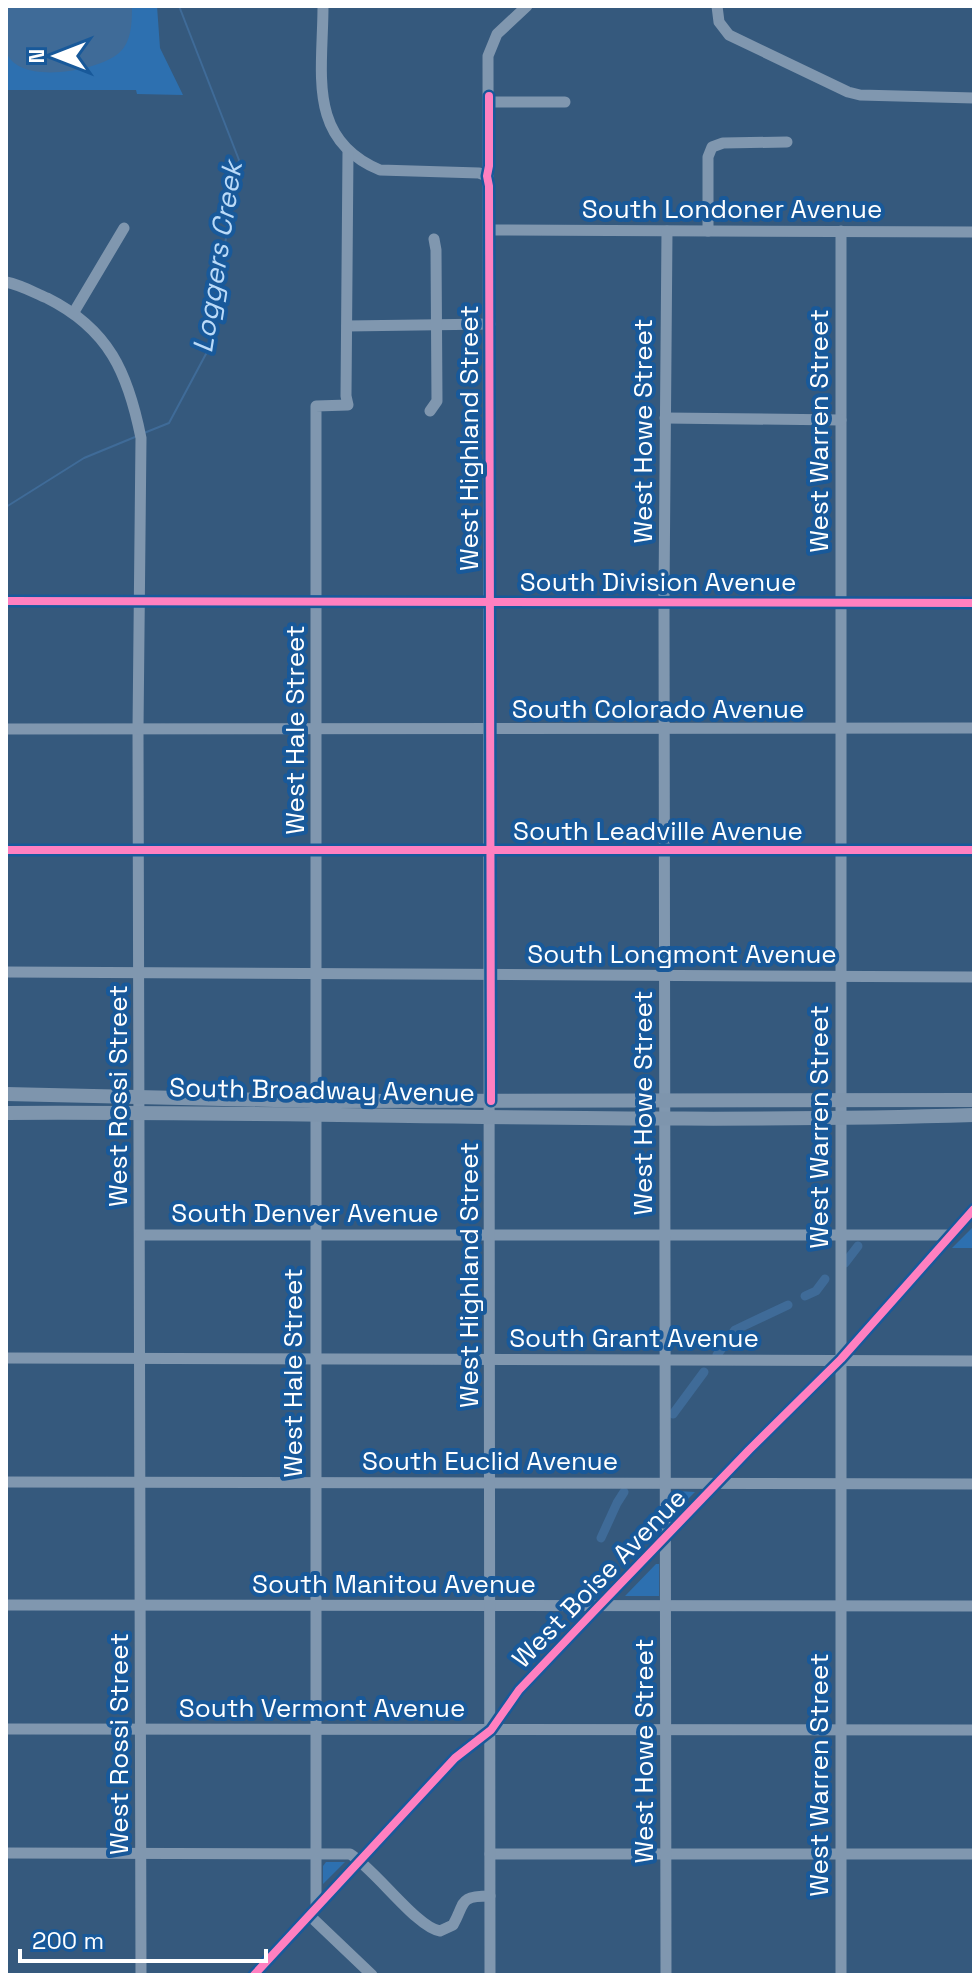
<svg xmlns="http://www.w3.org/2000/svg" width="980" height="1981" font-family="'Space Grotesk',sans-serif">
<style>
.green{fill:#2d70b0}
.water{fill:#3f6b98}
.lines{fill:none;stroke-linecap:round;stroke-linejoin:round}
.stream{stroke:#3f6b98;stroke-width:2}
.canal{stroke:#3f6b98;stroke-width:9}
.minor{stroke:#8097af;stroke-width:11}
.major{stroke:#7e95ad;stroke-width:14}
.cycleway-casing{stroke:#18599a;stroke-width:13}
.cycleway{stroke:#ff80c0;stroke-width:8}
.labels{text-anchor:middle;stroke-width:8;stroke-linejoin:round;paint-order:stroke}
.street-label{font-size:26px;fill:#fff;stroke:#18599a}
.water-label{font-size:28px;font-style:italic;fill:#badaf8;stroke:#18599a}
</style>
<rect width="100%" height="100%" fill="#35597d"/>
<g class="green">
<polygon points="6,6 157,6 160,48 183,95 137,94 136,90 6,90"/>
<polygon points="974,1226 974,1248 952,1248"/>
<polygon points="676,1491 695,1492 673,1514 672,1494"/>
<polygon points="656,1564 659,1564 659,1596 625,1596"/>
<polygon points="326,1862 345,1862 323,1884 323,1866"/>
</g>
<path class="water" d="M6,6H132C132,21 132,42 119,53C99,71 15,87 6,50C3,37 6,19 6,6Z"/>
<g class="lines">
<g class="stream">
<polyline points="144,433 169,423 207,352 239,160 179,6"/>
<polyline points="6,507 84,458 135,437"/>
</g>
<g class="canal">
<polyline points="845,1263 858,1246"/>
<polyline points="805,1296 816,1291 825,1279"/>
<polyline points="717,1355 735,1330 788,1305"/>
<polyline points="673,1414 704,1372"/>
<polyline points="601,1538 617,1503 624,1492"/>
</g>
<g class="minor">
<path d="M323,6C323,72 306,139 380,170L479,173L487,176"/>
<polyline points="717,6 719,22 729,35 848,92 860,95 974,98"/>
<polyline points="489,102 565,102"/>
<polyline points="489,230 974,232"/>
<polyline points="708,231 708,157 712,147 723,143 787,142"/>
<polyline points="841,231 841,1975"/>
<path d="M6,282C21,285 33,292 47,298C109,329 128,373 141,438L138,729L141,1975"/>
<polyline points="74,312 124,228"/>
<polyline points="347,326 490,324"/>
<polyline points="430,411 437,401 436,250 434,239"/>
<polyline points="665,418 841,420"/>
<polyline points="6,601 974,603"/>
<polyline points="6,729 974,728"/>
<polyline points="6,850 974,850"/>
<polyline points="6,972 974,977"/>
<polyline points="141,1235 949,1235"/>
<polyline points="6,1358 974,1361"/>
<polyline points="6,1482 974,1484"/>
<polyline points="6,1605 974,1606"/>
<polyline points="6,1729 974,1730"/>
<path d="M6,1853L350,1854C375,1869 417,1928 440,1931L453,1925C466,1902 458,1896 490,1896"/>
<polyline points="490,1854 974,1854"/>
<polyline points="316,1908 316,406 348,405 346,396 348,151"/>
<polyline points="309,1915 372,1975"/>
<polyline points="254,1975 455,1758 491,1730 519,1690 599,1606 749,1450 841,1359 974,1209"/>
<polyline points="490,1975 488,56 497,34 527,6"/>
<polyline points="666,1975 664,594 667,231"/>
</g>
<g class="major">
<polyline points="6,1094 315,1101 974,1100"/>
<path d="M6,1113C329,1111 652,1125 974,1115"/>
</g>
<defs>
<g id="cycleway">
<polyline points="489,96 489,166 487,176 489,186 491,1101"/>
<polyline points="6,601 974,603"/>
<polyline points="6,850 974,850"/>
<polyline points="254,1975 455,1758 491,1730 519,1690 599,1606 749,1450 841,1359 974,1209"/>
</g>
</defs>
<use href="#cycleway" class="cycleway-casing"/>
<use href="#cycleway" class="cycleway"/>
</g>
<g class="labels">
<g class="street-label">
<text x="732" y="218">South Londoner Avenue</text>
<text transform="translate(643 431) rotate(-90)" y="9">West Howe Street</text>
<text transform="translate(819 431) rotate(-90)" y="9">West Warren Street</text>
<text transform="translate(469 438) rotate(-90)" y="9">West Highland Street</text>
<text x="658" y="591">South Division Avenue</text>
<text x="658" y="718">South Colorado Avenue</text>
<text transform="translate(295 730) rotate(-90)" y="9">West Hale Street</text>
<text x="658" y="840">South Leadville Avenue</text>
<text x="682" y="963">South Longmont Avenue</text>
<text transform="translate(322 1090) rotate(1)" y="9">South Broadway Avenue</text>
<text transform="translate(118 1096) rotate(-90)" y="9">West Rossi Street</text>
<text transform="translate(643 1103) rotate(-90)" y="9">West Howe Street</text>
<text transform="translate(819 1127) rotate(-90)" y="9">West Warren Street</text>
<text x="305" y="1222">South Denver Avenue</text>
<text transform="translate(469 1275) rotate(-90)" y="9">West Highland Street</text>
<text x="634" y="1347">South Grant Avenue</text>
<text transform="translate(293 1373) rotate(-90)" y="9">West Hale Street</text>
<text x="490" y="1470">South Euclid Avenue</text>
<text transform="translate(599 1578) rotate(-46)" y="9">West Boise Avenue</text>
<text x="394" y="1593">South Manitou Avenue</text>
<text x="322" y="1717">South Vermont Avenue</text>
<text transform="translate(119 1744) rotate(-90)" y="9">West Rossi Street</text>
<text transform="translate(644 1751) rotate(-90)" y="9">West Howe Street</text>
<text transform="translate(819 1775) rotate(-90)" y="9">West Warren Street</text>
</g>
<g class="water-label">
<text transform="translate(217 257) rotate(-81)" y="10">Loggers Creek</text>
</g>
</g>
<rect width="980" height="1981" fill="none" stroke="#ffffff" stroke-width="16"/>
<g transform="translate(56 56) rotate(270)" stroke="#18599a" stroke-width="6" paint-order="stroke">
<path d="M0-6L14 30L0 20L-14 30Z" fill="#ffffff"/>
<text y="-12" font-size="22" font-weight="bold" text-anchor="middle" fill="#ffffff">N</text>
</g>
<path d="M20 1949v12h246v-12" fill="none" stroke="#ffffff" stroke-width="4"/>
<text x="32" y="1949" font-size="24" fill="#ffffff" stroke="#18599a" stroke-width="6" paint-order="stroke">200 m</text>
</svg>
